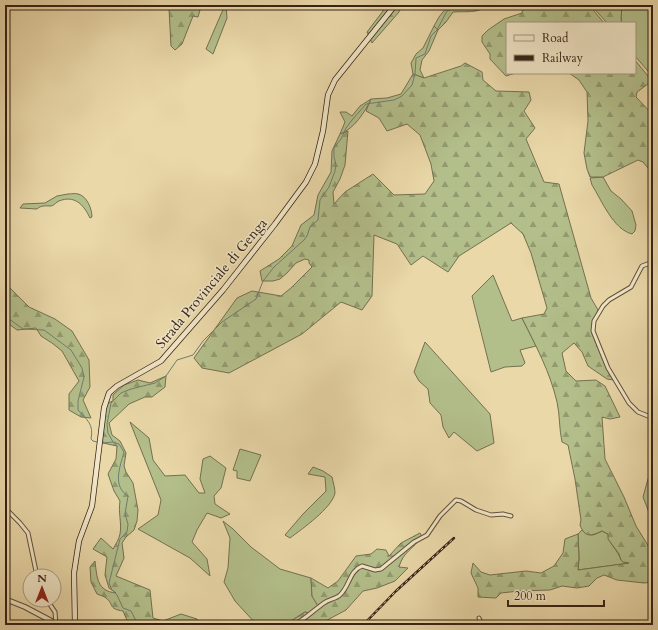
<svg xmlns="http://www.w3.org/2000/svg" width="658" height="630" font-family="Cardo,serif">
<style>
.grass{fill:#b3bf8b;stroke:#747050}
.forest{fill:url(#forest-firs);stroke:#747050}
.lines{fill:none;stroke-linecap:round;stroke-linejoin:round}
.stream{stroke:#707d71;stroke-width:1}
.minor-casing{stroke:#62503a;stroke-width:5}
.tertiary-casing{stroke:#62503a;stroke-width:6}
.secondary-casing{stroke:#352215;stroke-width:6}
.minor{stroke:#f1e6c7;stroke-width:3}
.tertiary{stroke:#f1e6c7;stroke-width:4}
.secondary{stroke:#f1e6c7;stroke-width:4.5}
.rail-casing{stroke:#352215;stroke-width:2.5}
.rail{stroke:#f1e6c7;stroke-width:1;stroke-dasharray:3;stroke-linecap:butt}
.labels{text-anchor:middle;stroke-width:3;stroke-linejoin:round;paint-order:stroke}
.street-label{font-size:14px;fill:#352215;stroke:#f1e6c7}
</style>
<defs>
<pattern id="forest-firs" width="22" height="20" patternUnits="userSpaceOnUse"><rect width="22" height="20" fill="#b3bf8b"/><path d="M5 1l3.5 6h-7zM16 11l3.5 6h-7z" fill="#929b70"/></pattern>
</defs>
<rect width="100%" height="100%" fill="#ead8a9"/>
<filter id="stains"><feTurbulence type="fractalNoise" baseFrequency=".005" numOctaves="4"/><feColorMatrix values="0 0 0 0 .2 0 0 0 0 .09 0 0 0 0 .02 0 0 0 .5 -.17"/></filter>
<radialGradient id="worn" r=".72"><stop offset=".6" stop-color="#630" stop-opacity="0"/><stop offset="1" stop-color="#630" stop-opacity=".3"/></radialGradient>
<g class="grass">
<polygon points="225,5 226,5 227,18 213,54 206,49"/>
<polygon points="622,5 653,5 653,77 635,56 635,23 622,23 621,19"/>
<polygon points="434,26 438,30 429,51 422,60 420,70 424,78 413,74 411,63 416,54 423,48"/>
<path d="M371,99C365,112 354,129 340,134L345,122L340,112H346L352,116L360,106Z"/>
<path d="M603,177L611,191L621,199L632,211L636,225L635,231L632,234C613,229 602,201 592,185L590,178Z"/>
<path d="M68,194C71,194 75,193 78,194C87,196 92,209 92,217L90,218L89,216C83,204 74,195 59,201C56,202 55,205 51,206C46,206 41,205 37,209L20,208L23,204L45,203L57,196Z"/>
<polygon points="493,275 512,321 522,318 536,346 520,350 525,363 522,366 505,367 491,372 472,296"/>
<polygon points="425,342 490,414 494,443 477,451 454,432 449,438 443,427 441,415 430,403 428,389 419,381 414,372"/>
<polygon points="130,422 149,438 153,460 165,476 185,475 199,493 205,493 200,479 203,459 210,456 226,468 221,488 214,496 215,504 230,514 221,518 207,513 197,530 192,542 207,559 210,576 190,558 138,529 158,515 161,500"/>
<polygon points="240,449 261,455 250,481 237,478 237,471 233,470"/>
<path d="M313,467L323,471L332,477C333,482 335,488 335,493C332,508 302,529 290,538L285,535L303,514L326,491L325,477L308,474Z"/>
<polygon points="223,521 233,529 251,547 280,569 311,578 312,596 319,607 312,614 305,612 291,621 276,625 257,625 235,601 224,582 228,568 230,538"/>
<path d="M582,530C591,537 592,536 602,531L608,534C608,543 618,550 621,560L631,563L578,570L579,558L578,534Z"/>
</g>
<g class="forest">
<polygon points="167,5 194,5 200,10 198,17 193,16 182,44 175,50 171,46 169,9"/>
<polygon points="385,5 402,5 399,12 372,43 367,32 383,11"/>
<path d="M460,5H488C478,14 466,11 453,12L446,22L438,30L434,26L439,17L447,7Z"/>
<polygon points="521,5 589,5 604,23 507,23 507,73 516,73 506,76 490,59 490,54 482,42 482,36 488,30 504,19 522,13 523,6"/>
<polygon points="591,5 622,5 621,19 622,23 607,23"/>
<polygon points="635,60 652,81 637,92 636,97 653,115 653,174 643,162 638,160 603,177 590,177 587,169 584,153 588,121 587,92 579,80 569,73 635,73"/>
<path d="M465,63L482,72L483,80L496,91L529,92L531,100L524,111L535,128L526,139L544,182L559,184L591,298L598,310L593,322L592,330L614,380L607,379L588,366L582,352L574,343L562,353L566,371L576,381L596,380L605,386L620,417L610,419L602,417L605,459L624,497L636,526L649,547L653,546V582L644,583L617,580L604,575L597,578L589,586L577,588L562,586L550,590L519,591L501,593L496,598L478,597V588L471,573L473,563L481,572L490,575L526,571L541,573L554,566L563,553L565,539L578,534L579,558L578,570L629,563L623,562L621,560L619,554L608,539V534L602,531C591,536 585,538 580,525L581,520L575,479L568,445L562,442C559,429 560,415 557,402C550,372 536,346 522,318L544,314L547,308L531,253L523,234L511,223L459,256L448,272L423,256L411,265L397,244L374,235L372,296L362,310L341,302L302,334L229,373L202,368L194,358L237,298L252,291L281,296L291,288L312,267L309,263V260L305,259L296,263L287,273L280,279L273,281H262L260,271L279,259L292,246L301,225L314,215L318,195L331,172L332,151L340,134L348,131L345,165L340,179L333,192L334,204L345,192L373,174L394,195L425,194L434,181L431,164L420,135L407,124L387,131L379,118L366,111L371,99L387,98L401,94L413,74L424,78L461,66Z"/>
<polygon points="5,283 29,307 55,319 72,331 89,360 90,387 83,400 91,418 81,417 69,410 69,394 79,381 62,351 52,343 41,336 36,328 17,330 5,321"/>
<path d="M166,376L165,387L152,397H145L129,404L109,423L112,435L120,441L126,453L124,466L126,472L133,483L138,510L137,521L134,530L126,537L122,543L124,558L116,576L150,590L153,618L163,621L181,614L197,619L199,625H129L123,611C108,609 114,604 106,598C104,596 99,595 97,594L91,582L90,567L95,561C97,578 97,591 116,593L109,588L105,575L107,557L93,549L101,538L113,549C116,544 119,539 120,534C122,523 118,513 120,501L114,491L108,474L116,459L117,446L103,443C102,434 102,414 105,406C107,403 110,402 113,401V395L124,385L138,380L150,383Z"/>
<polygon points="653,469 653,531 650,515 643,497 648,479"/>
<path d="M420,533L422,537C413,549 403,552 399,567L408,568L395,581L377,588L363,591L346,610L318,625H276L291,621L305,612L312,614L319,608L312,596L311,578L328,588L338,581L356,556L371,554L377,549L386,550L389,556L401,543Z"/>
</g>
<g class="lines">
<g class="stream">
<path d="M5,316L23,329L44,330L71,350L82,368L84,377L78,401V410C87,420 94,424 91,439L93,441L97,442"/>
<polyline points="113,442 108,433 107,424 111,403 121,393 131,389 155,383 166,376 177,360 193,355 203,341 222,322 256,299 263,281 274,267 304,240 307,236 310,227 318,220 320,200 329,187 335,171 336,165 334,157 334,148 341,139 346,128 352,120 366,104 394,100 402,96 412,85 415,74 416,58 425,54 431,36 437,30 447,11 456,7 471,9 476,5"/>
<path d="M102,443L113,442L119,444L124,452C120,467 112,486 128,496L125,514L128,524L127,532L120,539L109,583L112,590L117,595L123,608L131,611L138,625"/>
</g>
<defs>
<g id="minor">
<polyline points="653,262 642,266 631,287 609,300 603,306 594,321 593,331 608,368 629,403 638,412 653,418"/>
<polyline points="5,508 20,523 28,533 37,576"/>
<polyline points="47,600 55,612 56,624"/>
<polyline points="479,618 482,625"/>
<path d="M294,625C305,619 314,610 324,603C329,599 336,599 340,595C350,586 349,571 362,566L375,570L381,569L414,542L427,535L440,516L456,500L461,501L476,510L491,515L503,514L511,516"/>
</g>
<polyline id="tertiary" points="5,599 25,607 59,625"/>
<polyline id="secondary" points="75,625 74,573 79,541 92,506 104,408 109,393 117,386 161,361 223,290 275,224 306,182 315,164 323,131 328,95 335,80 392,9 394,5"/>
</defs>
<use href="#minor" class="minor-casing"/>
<use href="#tertiary" class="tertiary-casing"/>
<use href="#secondary" class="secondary-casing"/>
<use href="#minor" class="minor"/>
<use href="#tertiary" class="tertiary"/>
<use href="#secondary" class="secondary"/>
<defs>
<polyline id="rail" points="363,625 396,591 454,538"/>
</defs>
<use href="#rail" class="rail-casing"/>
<use href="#rail" class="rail"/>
</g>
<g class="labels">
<g class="street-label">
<text transform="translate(211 283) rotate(-50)" y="5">Strada Provinciale di Genga</text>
</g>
</g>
<rect width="658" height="630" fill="none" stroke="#ead8a9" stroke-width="20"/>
<rect x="6" y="6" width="646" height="618" fill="none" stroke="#352215" stroke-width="2"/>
<rect x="10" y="10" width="638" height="610" fill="none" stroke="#352215"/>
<rect x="506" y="22" width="130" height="52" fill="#f1e6c7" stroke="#a69880"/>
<rect x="514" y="35" width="20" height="6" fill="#f1e6c7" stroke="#a69880"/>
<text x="542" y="42" font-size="12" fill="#352215">Road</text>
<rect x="514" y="55" width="20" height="6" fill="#352215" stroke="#a69880"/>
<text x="542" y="62" font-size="12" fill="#352215">Railway</text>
<g transform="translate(42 588)"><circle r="19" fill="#f1e6c7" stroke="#a69880"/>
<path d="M0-3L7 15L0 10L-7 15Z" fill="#8f2418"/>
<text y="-6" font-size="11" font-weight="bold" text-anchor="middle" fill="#352215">N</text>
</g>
<path d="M508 600v6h96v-6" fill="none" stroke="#352215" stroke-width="2"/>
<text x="514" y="600" font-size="12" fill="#352215" stroke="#f1e6c7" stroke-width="3" paint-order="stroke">200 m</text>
<rect width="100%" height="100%" filter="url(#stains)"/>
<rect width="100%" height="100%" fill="url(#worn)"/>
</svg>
